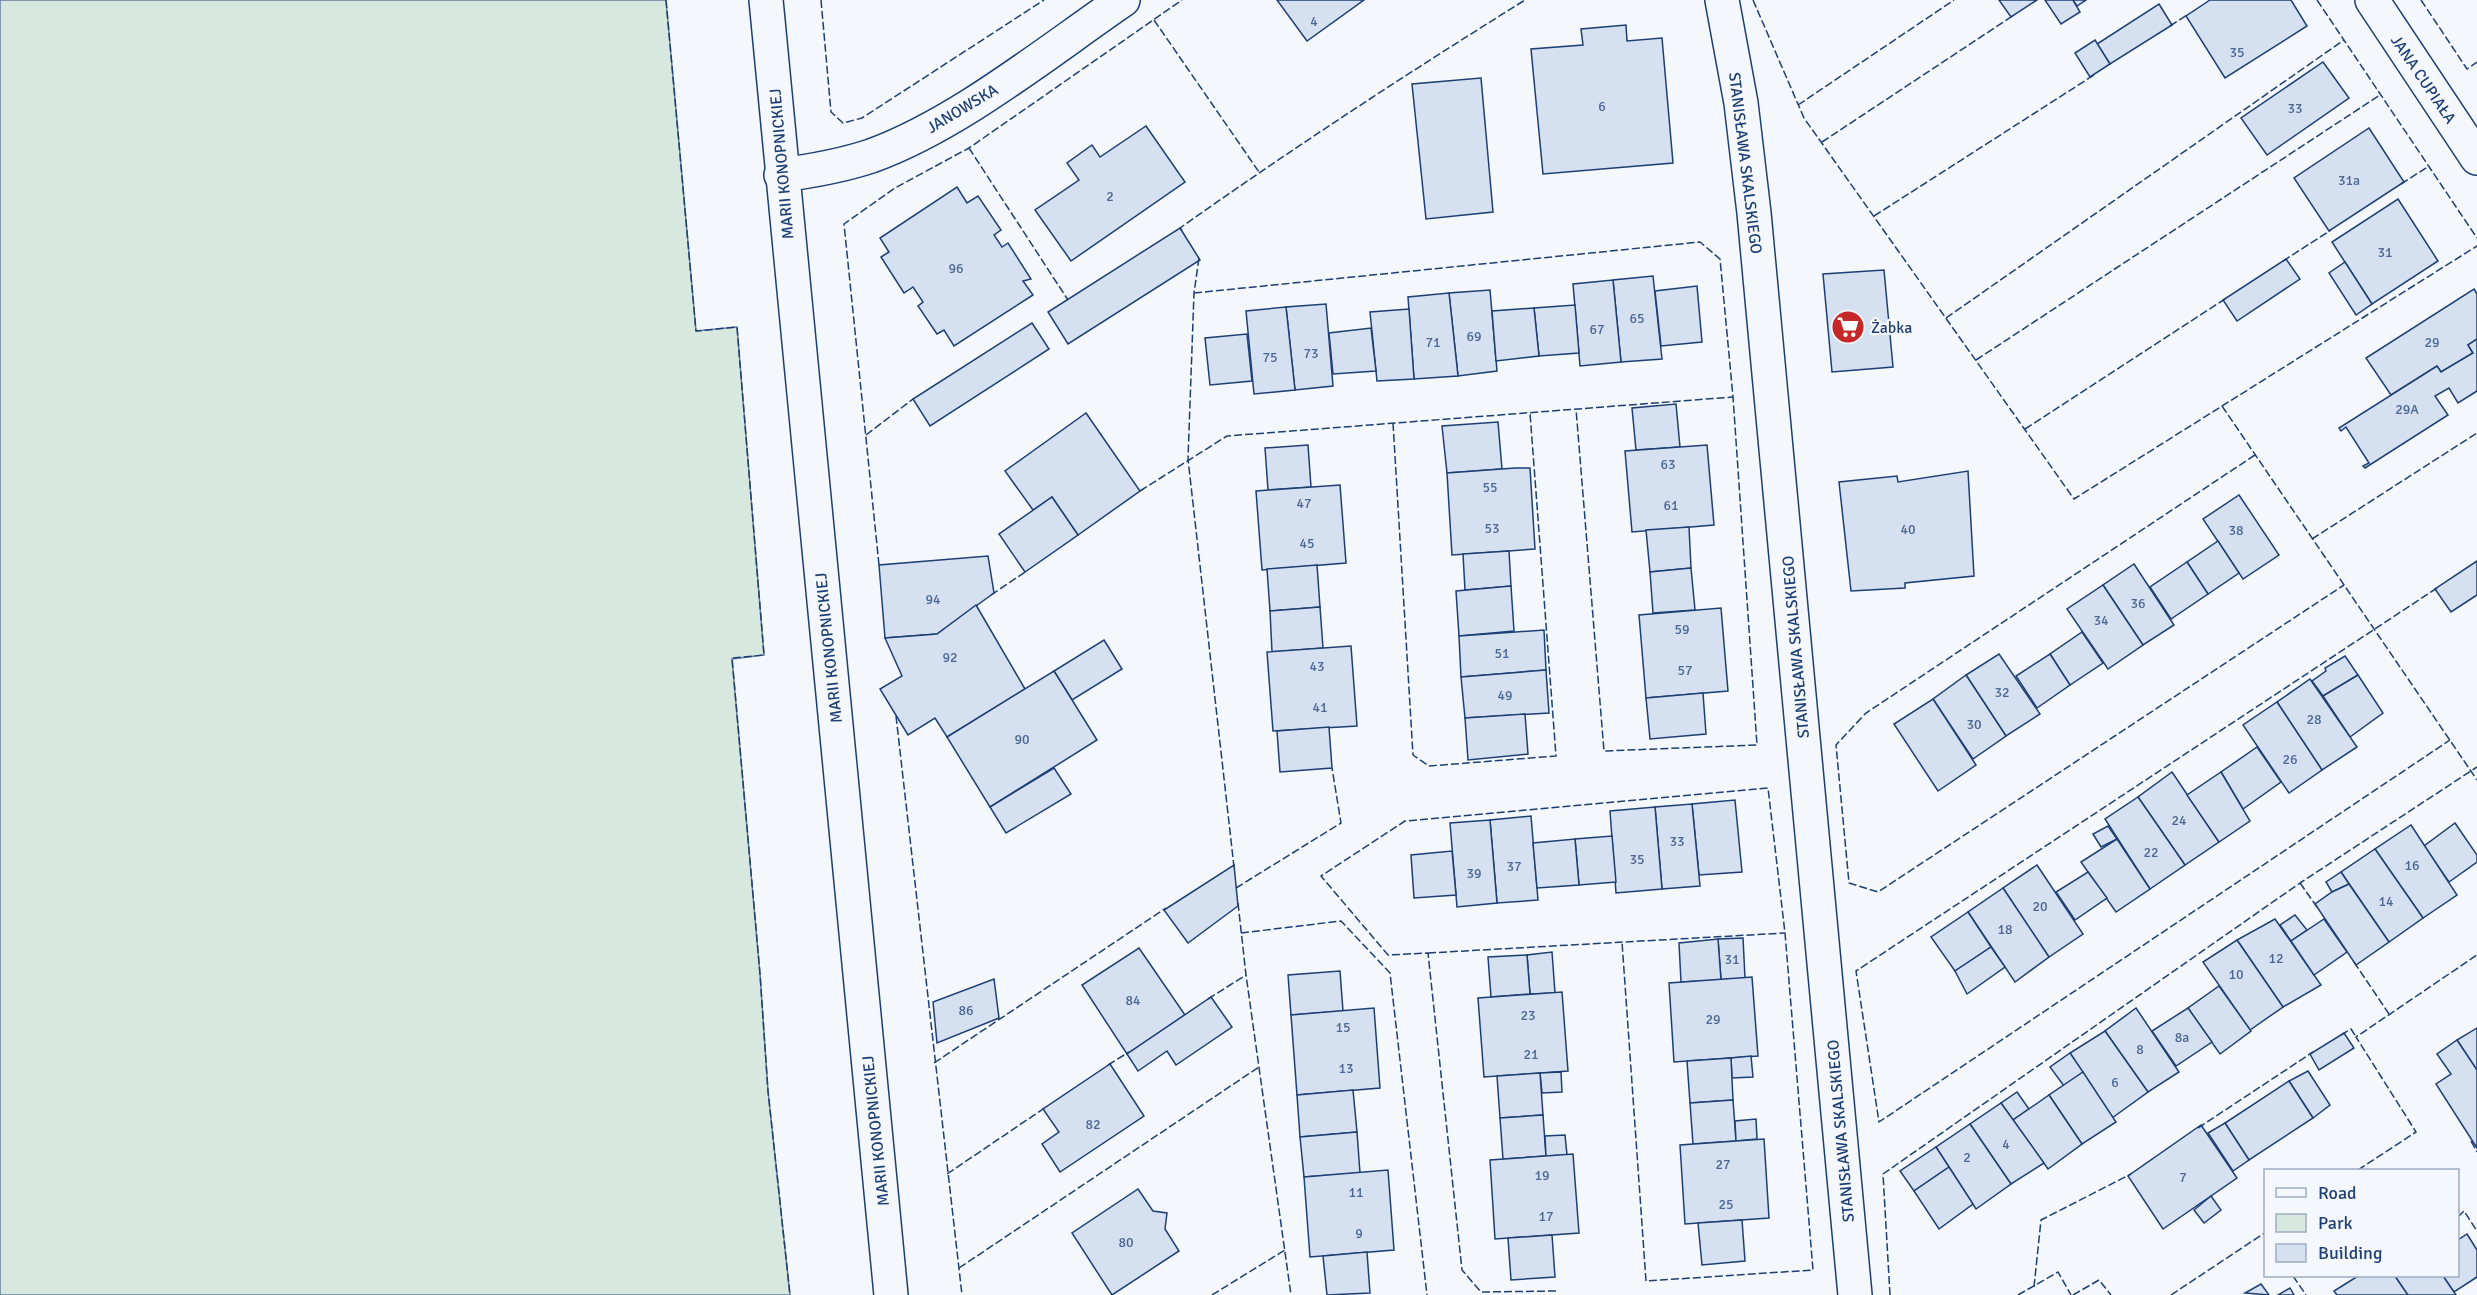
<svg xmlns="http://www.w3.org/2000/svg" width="2477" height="1295" font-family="Signika,sans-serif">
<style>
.green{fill:#d7e8df;stroke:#687fa3;stroke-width:1.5}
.building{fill:#d5e0f0;stroke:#1d3f73;stroke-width:1.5}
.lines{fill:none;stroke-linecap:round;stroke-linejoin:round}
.minor-casing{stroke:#1d3f73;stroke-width:36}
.minor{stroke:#f4f7fb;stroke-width:33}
.fence{stroke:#1d3f73;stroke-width:1.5;stroke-dasharray:8 3;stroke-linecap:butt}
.labels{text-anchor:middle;stroke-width:4.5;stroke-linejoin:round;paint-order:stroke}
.number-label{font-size:14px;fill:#4b6792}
.street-label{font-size:16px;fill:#1d3f73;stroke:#f4f7fb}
.poi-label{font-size:16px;fill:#1d3f73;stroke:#f4f7fb;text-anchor:start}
</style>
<rect width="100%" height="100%" fill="#f4f7fb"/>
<polygon class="green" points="0,0 666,0 696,331 737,327 764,655 732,659 760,974 768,1091 790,1295 0,1295"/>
<g class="building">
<polygon points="1277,0 1364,0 1307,41"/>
<polygon points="1999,0 2037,0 2011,17"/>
<polygon points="2045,0 2073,0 2080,12 2061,24"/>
<polygon points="2073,0 2086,0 2077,6"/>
<polygon points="2210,0 2291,0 2307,26 2225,78 2186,16"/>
<polygon points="2159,4 2172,25 2110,64 2097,44"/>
<polygon points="1626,25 1627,41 1662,38 1673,163 1543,174 1531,49 1583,45 1581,29"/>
<polygon points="2095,40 2110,64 2090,77 2075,53"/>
<polygon points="2323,62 2349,98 2267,155 2241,118"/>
<polygon points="1481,78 1493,212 1426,219 1412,84"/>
<polygon points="1146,126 1185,182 1071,261 1035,210 1079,180 1067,163 1092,145 1100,157"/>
<polygon points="2369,128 2404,182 2329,231 2294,178"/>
<polygon points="957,187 967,203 978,196 1001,230 994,235 1002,247 1008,243 1031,279 1023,281 1033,295 954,346 944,330 937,334 918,306 923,302 913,287 904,293 881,257 889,252 880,238"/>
<polygon points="2398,199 2438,261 2372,304 2332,242"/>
<polygon points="1180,228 1200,260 1068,344 1048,312"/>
<polygon points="2286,259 2300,279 2237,321 2223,300"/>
<polygon points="2345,262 2372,304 2356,315 2329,273"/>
<polygon points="1884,270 1893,367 1832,372 1823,274"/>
<polygon points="1653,276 1662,359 1621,362 1613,280"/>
<polygon points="1613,280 1621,362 1580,366 1573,284"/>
<polygon points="1697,286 1702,342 1661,346 1655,291"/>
<polygon points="2474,289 2477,294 2477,339 2468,345 2473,353 2441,372 2437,366 2391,395 2366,358"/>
<polygon points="1490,290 1497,371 1458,376 1449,293"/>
<polygon points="1449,293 1458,376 1414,379 1408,297"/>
<polygon points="1326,304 1333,386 1295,390 1286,307"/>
<polygon points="1575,305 1579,353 1539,356 1534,308"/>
<polygon points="1286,307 1295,390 1254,394 1246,311"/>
<polygon points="1534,308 1539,356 1496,361 1492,311"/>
<polygon points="1409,309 1414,379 1377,381 1370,312"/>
<polygon points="1032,323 1049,349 930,426 913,399"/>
<polygon points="1371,328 1376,371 1333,374 1329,333"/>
<polygon points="1247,334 1252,381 1210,385 1205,338"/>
<polygon points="2477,339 2477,391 2458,403 2449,388 2435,396 2448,415 2365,468 2363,466 2369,463 2346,427 2341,431 2339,428 2437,366 2441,372 2473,353 2468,345"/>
<polygon points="1676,404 1680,447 1636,450 1632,408"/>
<polygon points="1086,413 1140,491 1078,535 1052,497 1033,510 1005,471"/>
<polygon points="1498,422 1502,469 1447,473 1442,426"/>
<polygon points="1308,445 1311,487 1268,490 1265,448"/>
<polygon points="1707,445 1714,525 1632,532 1625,451"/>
<polygon points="1515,468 1530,468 1535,549 1452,555 1447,473"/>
<polygon points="1968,471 1974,576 1905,583 1905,588 1851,591 1839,482 1897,476 1898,482"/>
<polygon points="1340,485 1346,563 1262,570 1256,491"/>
<polygon points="2239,495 2279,555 2243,579 2203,519"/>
<polygon points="1052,497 1078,535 1025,572 999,534"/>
<polygon points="1689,527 1691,568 1650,572 1646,530"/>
<polygon points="2218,541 2239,573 2208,594 2187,562"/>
<polygon points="1509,551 1511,586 1465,590 1463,554"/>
<polygon points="988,556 994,593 937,634 885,638 879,565"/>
<polygon points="2477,561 2477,595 2451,612 2435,589"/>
<polygon points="2187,562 2208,594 2171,619 2150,587"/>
<polygon points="2134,564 2174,625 2143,645 2103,585"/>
<polygon points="1317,565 1320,607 1270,611 1267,569"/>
<polygon points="1691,568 1695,610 1653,613 1650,572"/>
<polygon points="2103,585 2143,645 2108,669 2067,609"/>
<polygon points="1511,586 1514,631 1459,636 1456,591"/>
<polygon points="976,605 1025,689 947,737 935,718 908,735 880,689 902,676 885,638 937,634"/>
<polygon points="1320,607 1323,648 1272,652 1270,611"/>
<polygon points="1721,608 1728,691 1646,698 1639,615"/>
<polygon points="1544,630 1546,670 1461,677 1459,636"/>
<polygon points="2082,632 2103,663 2070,685 2050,654"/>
<polygon points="1104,640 1122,669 1072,700 1054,671"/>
<polygon points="1351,646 1357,726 1273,731 1267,652"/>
<polygon points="1999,654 2040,714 2006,736 1966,675"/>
<polygon points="2050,654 2070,685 2037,708 2016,676"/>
<polygon points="2345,656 2358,675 2323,696 2312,681 2326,671 2325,668"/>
<polygon points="1546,670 1549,713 1465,718 1461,677"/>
<polygon points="1054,671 1097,740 990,807 947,737"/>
<polygon points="1966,675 2006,736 1973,759 1933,699"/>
<polygon points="2358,675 2383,713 2350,737 2323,696"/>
<polygon points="2310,679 2357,747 2322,770 2277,702"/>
<polygon points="1703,693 1706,734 1650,739 1646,698"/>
<polygon points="1933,699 1976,765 1938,791 1894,724"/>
<polygon points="2277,702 2322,770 2289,793 2243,725"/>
<polygon points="1525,714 1528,754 1468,760 1465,718"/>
<polygon points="1329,727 1332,768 1280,772 1277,731"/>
<polygon points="2257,747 2281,782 2243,809 2221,772"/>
<polygon points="1054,768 1071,794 1006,833 990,807"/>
<polygon points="2172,772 2219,842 2185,865 2138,797"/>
<polygon points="2221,772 2250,821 2219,842 2187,795"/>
<polygon points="2138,797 2185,865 2150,889 2105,819"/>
<polygon points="1735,800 1742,872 1699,875 1692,804"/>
<polygon points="1692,804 1700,886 1662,889 1655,807"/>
<polygon points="1655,807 1662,889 1616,893 1610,811"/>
<polygon points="1531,816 1538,900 1497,903 1490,820"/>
<polygon points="1490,820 1497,903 1457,907 1450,823"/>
<polygon points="2455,823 2477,855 2477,862 2449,882 2424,846"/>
<polygon points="2411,825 2457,895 2423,918 2375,849"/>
<polygon points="2108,826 2117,839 2101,847 2093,834"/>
<polygon points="1612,836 1616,882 1579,885 1575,839"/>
<polygon points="1575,839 1579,885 1537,888 1533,843"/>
<polygon points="2117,839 2150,889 2116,912 2081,862"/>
<polygon points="2375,849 2423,918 2389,942 2341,872"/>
<polygon points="1452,851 1456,895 1414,898 1411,855"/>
<polygon points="1234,865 1238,906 1188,943 1164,910"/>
<polygon points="2037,865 2083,934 2049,957 2003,888"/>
<polygon points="2088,872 2107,898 2075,920 2056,892"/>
<polygon points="2341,872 2349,884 2332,892 2326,882"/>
<polygon points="2349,884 2389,942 2356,965 2315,904 2332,892"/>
<polygon points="2003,888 2049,957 2015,982 1968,912"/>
<polygon points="1968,912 1991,947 1955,971 1931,937"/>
<polygon points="2295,915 2307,930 2291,941 2280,925"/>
<polygon points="2275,919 2321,985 2283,1007 2237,940"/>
<polygon points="2324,919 2347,952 2314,975 2291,941"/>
<polygon points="1743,938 1745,978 1721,980 1718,939"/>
<polygon points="1718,939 1721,980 1681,982 1679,943"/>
<polygon points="2237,940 2283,1007 2250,1030 2203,962"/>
<polygon points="1991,947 2005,967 1967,994 1955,971"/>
<polygon points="1139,948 1185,1015 1127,1054 1082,985"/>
<polygon points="1552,952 1555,993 1530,994 1527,955"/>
<polygon points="1527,955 1530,994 1491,997 1488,957"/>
<polygon points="1340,971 1343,1011 1291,1015 1288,975"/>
<polygon points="1752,977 1758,1056 1674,1062 1669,983"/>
<polygon points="994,979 999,1018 937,1043 933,1002"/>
<polygon points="2219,986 2251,1031 2220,1054 2188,1008"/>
<polygon points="1562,992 1568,1071 1484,1077 1478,998"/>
<polygon points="1211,997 1232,1027 1176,1065 1167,1051 1138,1071 1127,1054"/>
<polygon points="1374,1008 1380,1088 1297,1095 1291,1015"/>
<polygon points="2136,1008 2179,1072 2148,1092 2105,1031"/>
<polygon points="2188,1008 2212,1042 2176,1066 2152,1031"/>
<polygon points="2477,1028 2477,1070 2457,1040"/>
<polygon points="2105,1031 2148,1092 2112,1118 2070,1053"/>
<polygon points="2344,1033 2354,1048 2319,1070 2310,1054"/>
<polygon points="2457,1040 2477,1070 2477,1148 2436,1084 2451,1074 2437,1054"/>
<polygon points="2070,1053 2083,1072 2064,1086 2050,1067"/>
<polygon points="1751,1056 1753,1077 1732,1078 1731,1058"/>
<polygon points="1731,1058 1733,1100 1690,1103 1687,1061"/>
<polygon points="1110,1064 1144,1116 1060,1172 1042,1144 1059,1132 1043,1109"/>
<polygon points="2308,1071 2330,1105 2313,1118 2289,1081"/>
<polygon points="1561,1072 1562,1092 1542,1093 1540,1073"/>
<polygon points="2083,1072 2116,1122 2082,1144 2049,1095"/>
<polygon points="1540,1073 1543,1115 1500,1118 1497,1076"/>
<polygon points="2289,1081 2313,1118 2249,1160 2225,1123"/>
<polygon points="1353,1090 1357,1132 1300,1137 1297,1095"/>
<polygon points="2017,1092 2029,1109 2013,1120 2001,1103"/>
<polygon points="2049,1095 2082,1144 2048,1169 2013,1120"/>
<polygon points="1733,1100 1736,1141 1693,1144 1690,1103"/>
<polygon points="2001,1103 2044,1163 2011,1184 1970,1124"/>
<polygon points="1543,1115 1546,1156 1503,1159 1500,1118"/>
<polygon points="1756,1119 1757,1139 1736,1141 1735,1121"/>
<polygon points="2225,1123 2249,1160 2233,1171 2208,1133"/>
<polygon points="1970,1124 2011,1184 1976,1209 1936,1147"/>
<polygon points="2201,1125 2237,1178 2163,1229 2128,1176"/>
<polygon points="1357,1132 1360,1173 1304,1177 1300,1137"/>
<polygon points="1565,1135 1567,1155 1546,1156 1545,1136"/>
<polygon points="1764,1139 1769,1218 1685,1224 1680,1145"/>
<polygon points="1936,1147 1949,1167 1914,1191 1900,1171"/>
<polygon points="1573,1154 1579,1233 1495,1239 1490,1160"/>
<polygon points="1949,1167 1973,1204 1939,1229 1914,1191"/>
<polygon points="1388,1170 1394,1250 1310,1257 1304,1177"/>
<polygon points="1138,1189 1153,1211 1167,1213 1165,1229 1179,1251 1112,1295 1072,1233"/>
<polygon points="2211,1196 2221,1210 2204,1223 2194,1210"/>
<polygon points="1742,1220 1745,1261 1702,1265 1698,1223"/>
<polygon points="2467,1234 2477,1250 2477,1277 2454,1292 2443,1276 2458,1276 2458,1240"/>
<polygon points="1552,1235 1555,1277 1511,1280 1508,1238"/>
<polygon points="1367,1252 1370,1293 1327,1295 1323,1256"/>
<polygon points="2358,1276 2395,1276 2408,1295 2337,1295 2334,1291"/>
<polygon points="2395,1276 2443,1276 2456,1295 2408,1295"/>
<polygon points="2261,1284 2269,1295 2245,1293"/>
<polygon points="2290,1288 2294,1295 2278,1295"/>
</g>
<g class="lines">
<defs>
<g id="minor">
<polyline points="766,0 891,1295"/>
<polyline points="1722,0 1741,103 1754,213 1855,1295"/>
<polyline points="2372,0 2477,158"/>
<path d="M781,175C812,171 841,166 871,156C957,125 1047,52 1123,0"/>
</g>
</defs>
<use href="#minor" class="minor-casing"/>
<use href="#minor" class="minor"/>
<g class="fence">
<polyline points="666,0 696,331 737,327 764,655 732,658 760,974 768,1091 790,1295"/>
<polyline points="821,0 831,112 843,123 862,118 1044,0"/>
<polyline points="1753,0 1804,118 2074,499 2477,246"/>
<polyline points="2317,0 2477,238"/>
<polyline points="2421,0 2467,69 2477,62"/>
<polyline points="1154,20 1259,172"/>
<polyline points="2170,26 2187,15"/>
<polyline points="1798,105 1954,0"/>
<polyline points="1822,142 2014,15"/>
<polyline points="969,148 1068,300"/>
<polyline points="2401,184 2429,166"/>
<polyline points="1874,216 2094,75"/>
<path d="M1182,230L1180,228C1293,148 1408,73 1525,0"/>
<polyline points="1199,258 1194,293 1188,459 1234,867"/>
<polyline points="2283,261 2331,230"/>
<polyline points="1194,293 1700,242 1720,259 1733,397 1757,745 1604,751 1576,409"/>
<polyline points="1946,318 2344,40"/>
<polyline points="1976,360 2380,95"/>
<polyline points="2222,406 2477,780"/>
<polyline points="1393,423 1413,755 1429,766 1556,756 1530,413"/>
<polyline points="2025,429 2225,299"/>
<polyline points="866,435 913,399"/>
<polyline points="2255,455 1866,713 1836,745 1849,883 1878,892 2344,585"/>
<polyline points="1140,491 1227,436 1733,397"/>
<polyline points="2312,539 2477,433"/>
<polyline points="879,565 844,224 895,188 969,148 1182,0"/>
<polyline points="2437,588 1856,971 1879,1122 2450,740"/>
<polyline points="991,595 1025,572"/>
<polyline points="896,716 962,1295"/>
<polyline points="2300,883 2317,907"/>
<polyline points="1236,888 1341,823 1332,768"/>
<polyline points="1238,903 1246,975 1291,1295"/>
<polyline points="1241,933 1341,921 1390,973 1427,1295"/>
<polyline points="1428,953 1785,933"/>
<polyline points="2354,962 2389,1014"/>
<polyline points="1208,999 1246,975"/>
<polyline points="2341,1035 2351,1029 2356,1037"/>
<polyline points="934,1063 1166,908"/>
<polyline points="1108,1065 1129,1052"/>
<polyline points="2198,1128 2313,1052"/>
<polyline points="2471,1141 2477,1152"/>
<polyline points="2358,1170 2416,1132 2356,1037 2477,955"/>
<polyline points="947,1174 1046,1107"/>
<polyline points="2458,1217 2464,1211 2477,1231"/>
<polyline points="959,1268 1259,1067"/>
<polyline points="2293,1276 2306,1295"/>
<polyline points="2034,1287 2041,1220 2131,1174"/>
<polyline points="1556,1291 1481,1292 1462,1270 1428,953 1388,955 1321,876 1405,821 1768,788 1785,933 1813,1270 1646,1281 1622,942"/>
<polyline points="1212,1295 1285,1250"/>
<polyline points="1890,1295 1883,1174 2300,883 2477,767"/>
<polyline points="2018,1295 2058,1272 2071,1295"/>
<polyline points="2073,1295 2099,1280 2111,1295"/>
<polyline points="2171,1295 2266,1232"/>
</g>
</g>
<defs>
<symbol id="supermarket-disc" viewBox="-11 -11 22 22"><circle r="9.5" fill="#c62828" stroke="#f4f7fb"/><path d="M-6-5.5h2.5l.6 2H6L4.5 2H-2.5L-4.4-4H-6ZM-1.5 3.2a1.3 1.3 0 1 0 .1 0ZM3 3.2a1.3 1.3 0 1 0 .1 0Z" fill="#fff"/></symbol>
</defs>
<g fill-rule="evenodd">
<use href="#supermarket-disc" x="1829" y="308" width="38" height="38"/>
</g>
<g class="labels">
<g class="number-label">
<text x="1314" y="26">4</text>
<text x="2237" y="57">35</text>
<text x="1602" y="111">6</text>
<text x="2295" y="113">33</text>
<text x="2349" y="185">31a</text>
<text x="1110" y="201">2</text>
<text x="2385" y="257">31</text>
<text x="956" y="273">96</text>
<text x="1637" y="323">65</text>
<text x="1597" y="334">67</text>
<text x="1474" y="341">69</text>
<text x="1433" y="347">71</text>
<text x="2432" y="347">29</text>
<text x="1311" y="358">73</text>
<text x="1270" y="362">75</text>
<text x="2407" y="414">29A</text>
<text x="1668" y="469">63</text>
<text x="1490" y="492">55</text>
<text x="1304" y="508">47</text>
<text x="1671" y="510">61</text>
<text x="1492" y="533">53</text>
<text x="1908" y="534">40</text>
<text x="2236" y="535">38</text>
<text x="1307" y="548">45</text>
<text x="933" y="604">94</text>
<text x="2138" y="608">36</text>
<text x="2101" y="625">34</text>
<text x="1682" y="634">59</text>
<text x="1502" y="658">51</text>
<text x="950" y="662">92</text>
<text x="1317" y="671">43</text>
<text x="1685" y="675">57</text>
<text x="2002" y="697">32</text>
<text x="1505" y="700">49</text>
<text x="1320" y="712">41</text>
<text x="2314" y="724">28</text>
<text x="1974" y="729">30</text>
<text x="1022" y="744">90</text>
<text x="2290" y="764">26</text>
<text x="2179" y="825">24</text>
<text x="1677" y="846">33</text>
<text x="2151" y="857">22</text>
<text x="1637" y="864">35</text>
<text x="2412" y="870">16</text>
<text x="1514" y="871">37</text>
<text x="1474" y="878">39</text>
<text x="2386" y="906">14</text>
<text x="2040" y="911">20</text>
<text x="2005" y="934">18</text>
<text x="2276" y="963">12</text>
<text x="1732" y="964">31</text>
<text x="2236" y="979">10</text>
<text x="1133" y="1005">84</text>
<text x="966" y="1015">86</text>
<text x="1528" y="1020">23</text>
<text x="1713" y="1024">29</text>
<text x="1343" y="1032">15</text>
<text x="2182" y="1042">8a</text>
<text x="2140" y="1054">8</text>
<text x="1531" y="1059">21</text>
<text x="1346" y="1073">13</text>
<text x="2115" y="1087">6</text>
<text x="1093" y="1129">82</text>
<text x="2006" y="1149">4</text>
<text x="1967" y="1162">2</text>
<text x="1723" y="1169">27</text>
<text x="1542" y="1180">19</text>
<text x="2183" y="1182">7</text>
<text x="1356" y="1197">11</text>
<text x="1726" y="1209">25</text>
<text x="1546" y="1221">17</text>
<text x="1359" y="1238">9</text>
<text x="1126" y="1247">80</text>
</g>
<g class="street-label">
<text transform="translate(2424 79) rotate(56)" y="6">JANA CUPIAŁA</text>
<text transform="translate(962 108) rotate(-31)" y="6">JANOWSKA</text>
<text transform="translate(1746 163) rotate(83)" y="6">STANISŁAWA SKALSKIEGO</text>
<text transform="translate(781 164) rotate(-95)" y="6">MARII KONOPNICKIEJ</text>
<text transform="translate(1795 647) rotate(-95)" y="6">STANISŁAWA SKALSKIEGO</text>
<text transform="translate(828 648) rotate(-96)" y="6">MARII KONOPNICKIEJ</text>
<text transform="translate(875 1131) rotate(-96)" y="6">MARII KONOPNICKIEJ</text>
<text transform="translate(1840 1131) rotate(-95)" y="6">STANISŁAWA SKALSKIEGO</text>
</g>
<g class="poi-label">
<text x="1871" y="333">Żabka</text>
</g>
</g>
<rect x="2264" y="1169" width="195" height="108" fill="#f4f7fb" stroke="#9eadc5" stroke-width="1.5"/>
<rect x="2276" y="1188" width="30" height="9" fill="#f4f7fb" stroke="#9eadc5" stroke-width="1.5"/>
<text x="2318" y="1199" font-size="18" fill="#1d3f73">Road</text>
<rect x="2276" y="1214" width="30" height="18" fill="#d7e8df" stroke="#9eadc5" stroke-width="1.5"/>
<text x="2318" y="1229" font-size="18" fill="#1d3f73">Park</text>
<rect x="2276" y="1244" width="30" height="18" fill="#d5e0f0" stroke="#9eadc5" stroke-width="1.5"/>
<text x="2318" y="1259" font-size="18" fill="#1d3f73">Building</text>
</svg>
